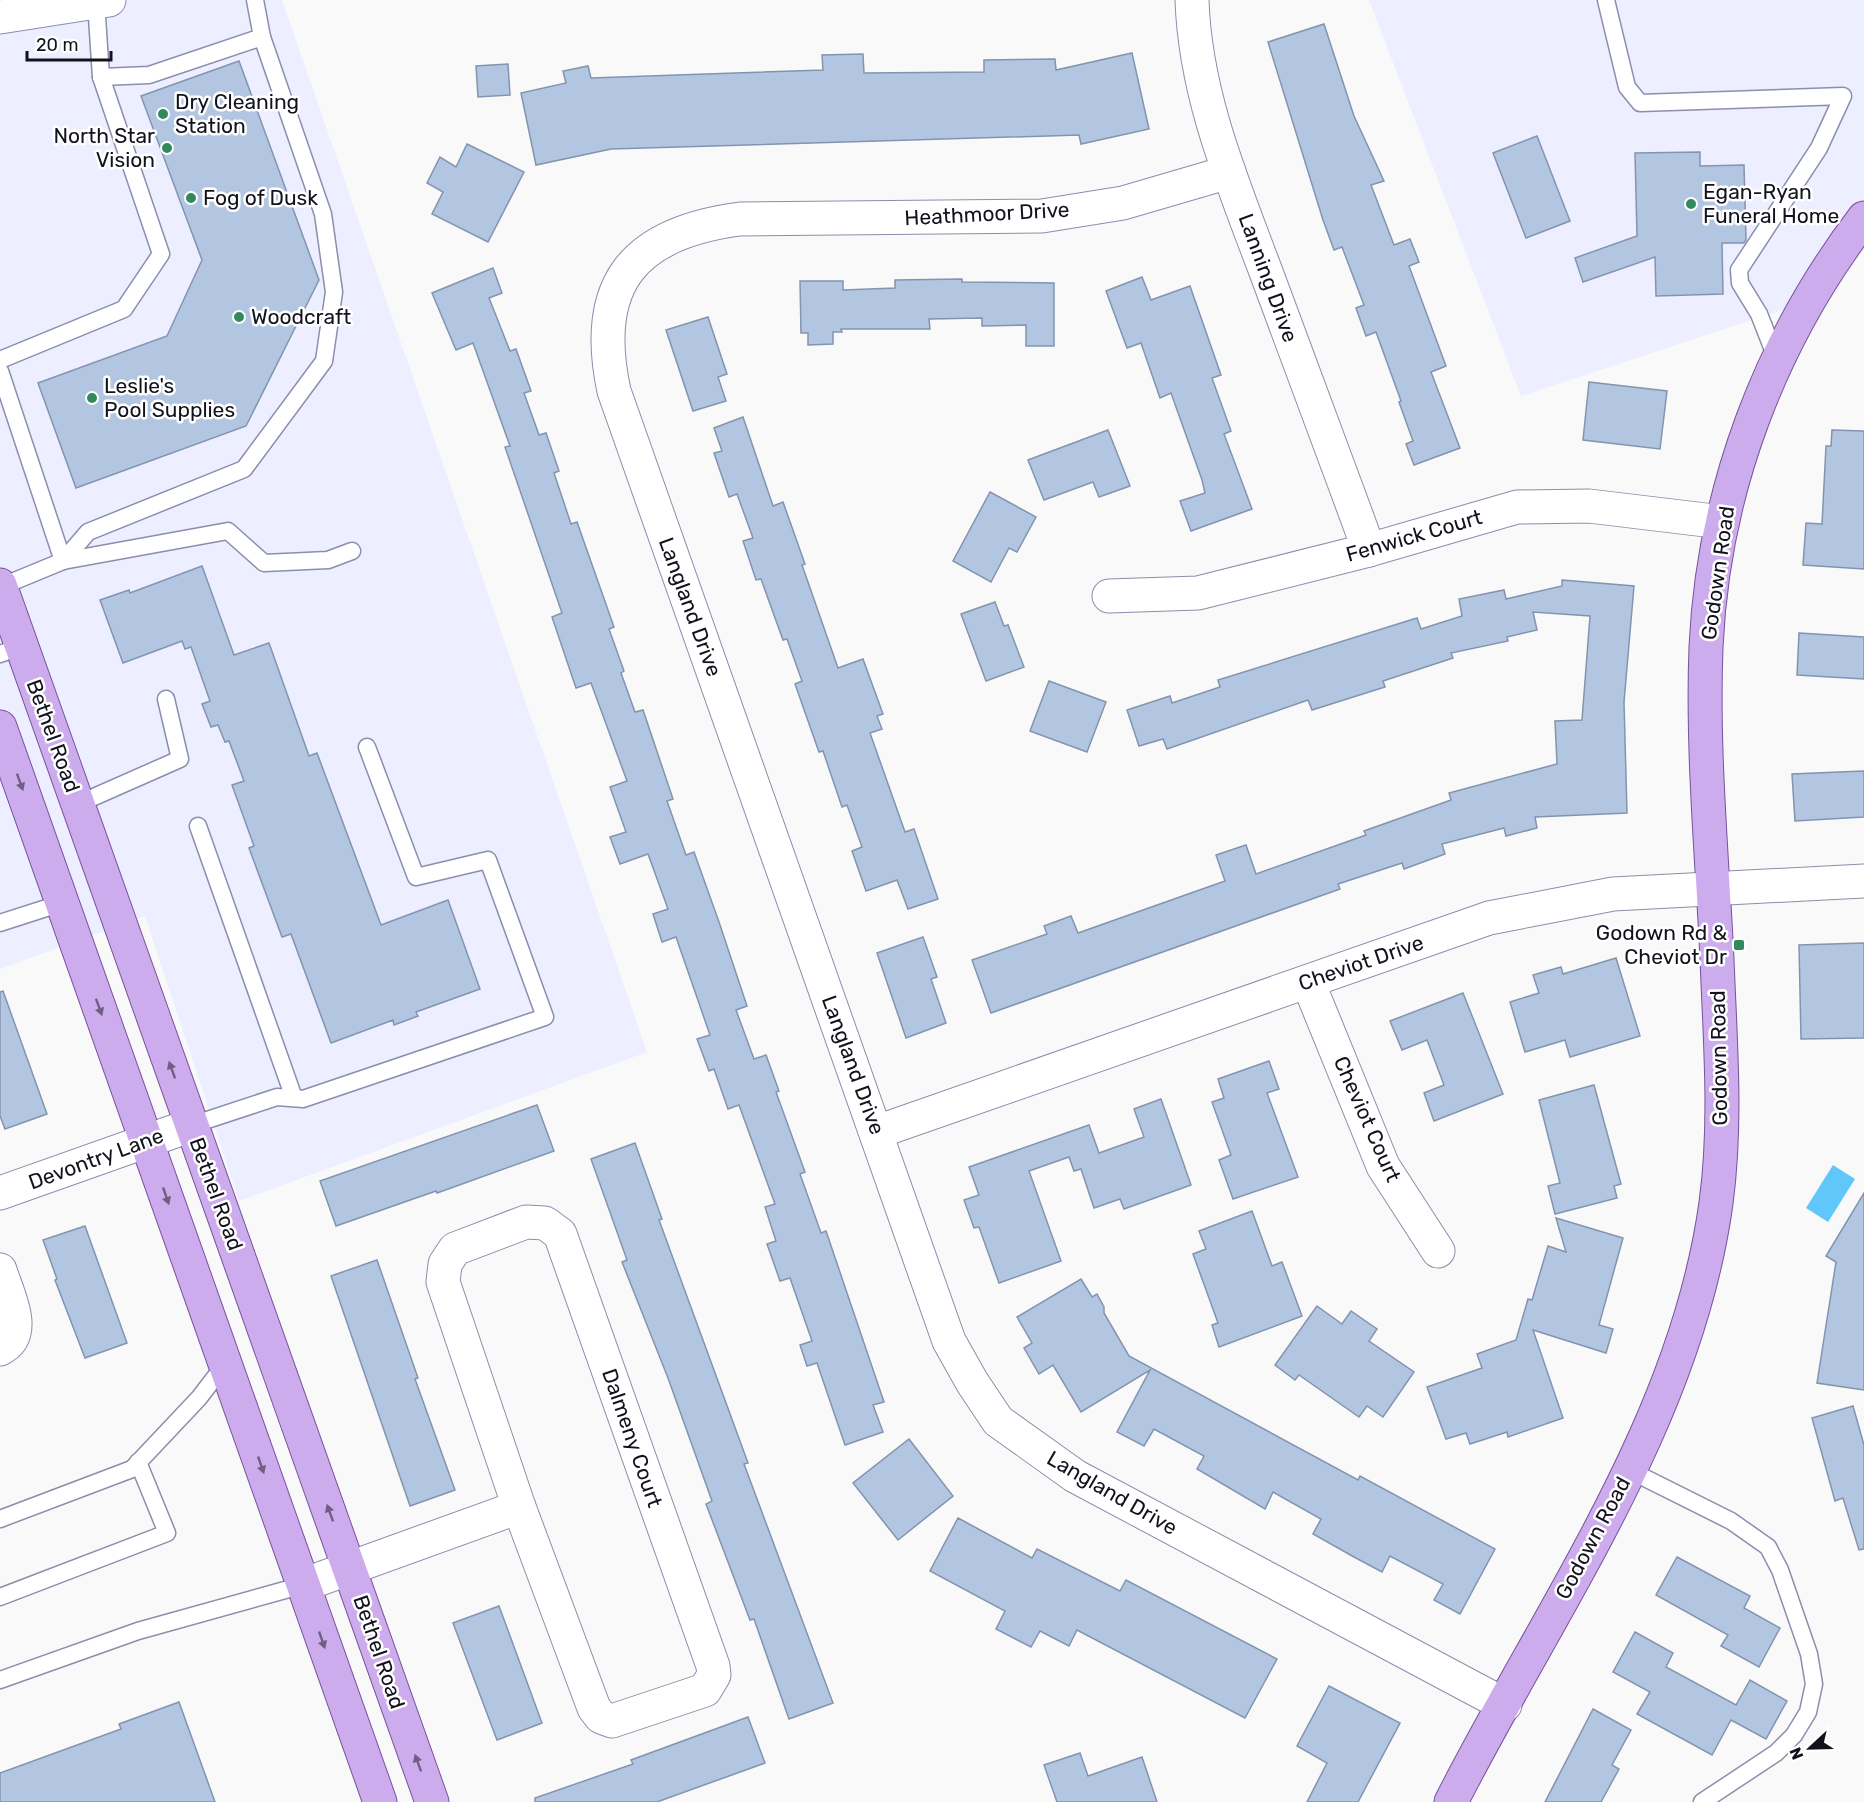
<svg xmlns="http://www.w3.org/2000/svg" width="1864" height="1802" font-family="Rubik,sans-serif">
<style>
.built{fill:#edeeff}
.water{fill:#5fc7fa}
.building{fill:#b2c6e2;stroke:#8294af;stroke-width:1.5}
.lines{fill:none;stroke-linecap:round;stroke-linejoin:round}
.lane-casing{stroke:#8b8eac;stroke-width:19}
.street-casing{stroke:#8b8eac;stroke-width:35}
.primary-casing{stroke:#76529c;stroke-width:35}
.lane{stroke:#fff;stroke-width:16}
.street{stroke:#fff;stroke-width:33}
.primary{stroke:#cdaced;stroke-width:33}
.oneway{fill:#705f85}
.poi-dot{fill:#32895e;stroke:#fff;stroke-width:2}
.labels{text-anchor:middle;stroke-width:5;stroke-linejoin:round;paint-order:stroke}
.poi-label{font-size:21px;fill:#12121d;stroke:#fff;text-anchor:start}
.street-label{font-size:21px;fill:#12121d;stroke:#fff}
</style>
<rect width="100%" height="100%" fill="#f9f9f9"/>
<g class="built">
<polygon points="0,0 282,0 647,1052 239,1201 145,916 0,969"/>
<polygon points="1369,0 1864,0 1864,221 1810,301 1521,396"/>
</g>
<polygon class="water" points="1833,1165 1855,1179 1828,1222 1806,1208"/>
<g class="building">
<polygon points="1324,24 1354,116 1384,181 1371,185 1394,245 1410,239 1419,262 1409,266 1446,366 1431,372 1460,448 1414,465 1406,444 1413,441 1399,402 1401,401 1376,332 1366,336 1356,308 1364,305 1342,247 1334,250 1323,220 1268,42"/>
<polygon points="1132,53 1149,129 1081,144 1079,135 611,149 536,165 521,93 566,83 563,71 588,66 591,78 823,70 822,55 863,54 864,73 984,72 984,60 1055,59 1056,70"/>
<polygon points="239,61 319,280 246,426 76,488 38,383 167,336 202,260 141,96"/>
<polygon points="508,64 510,95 478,97 476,66"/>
<polygon points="1537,136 1570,221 1526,238 1493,153"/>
<polygon points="467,144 524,172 488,242 432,214 443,192 427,183 440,157 456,167"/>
<polygon points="1700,152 1700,166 1744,165 1746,240 1744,243 1722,243 1723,294 1656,296 1655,257 1583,282 1575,258 1637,236 1635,153"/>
<polygon points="493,268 502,293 489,298 510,351 516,349 531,391 524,393 539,435 546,433 559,471 554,473 571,524 577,522 614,627 609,629 624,671 621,673 635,712 643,710 673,799 667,801 686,855 694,852 719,922 747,1006 736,1010 754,1059 766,1055 779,1091 776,1092 805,1172 800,1174 821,1233 826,1231 884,1402 873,1405 883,1432 845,1445 817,1363 807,1366 800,1345 812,1341 790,1278 780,1281 767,1244 776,1241 765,1207 775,1204 739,1105 728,1109 714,1069 709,1071 697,1039 710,1035 676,937 662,942 653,914 668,909 648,854 620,864 610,837 626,832 610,787 627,781 591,683 576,688 552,617 562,613 505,447 510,446 473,343 456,350 432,293"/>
<polygon points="1142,277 1151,300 1190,286 1221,375 1212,378 1231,431 1224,434 1252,509 1191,531 1180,501 1205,493 1202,480 1171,393 1160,398 1141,343 1127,348 1106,291"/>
<polygon points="962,279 962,282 1054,283 1054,346 1026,346 1026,325 982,326 982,318 929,319 930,329 841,329 842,332 833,332 833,344 808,345 808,333 801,333 800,281 843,281 843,290 895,288 895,280"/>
<polygon points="708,317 727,374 718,377 726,401 693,411 666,330"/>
<polygon points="1589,382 1667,391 1660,449 1583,440"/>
<polygon points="743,417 773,506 783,502 805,564 802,565 838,668 863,659 883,714 877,716 882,729 870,733 905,832 914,829 938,899 908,909 897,880 866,891 852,851 862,847 847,805 842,807 823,751 819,752 795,684 802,681 787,639 783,640 761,579 756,580 743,541 753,538 737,494 729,497 714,453 722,451 714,428"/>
<polygon points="1108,430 1130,486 1099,497 1093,482 1044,500 1028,460"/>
<polygon points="1832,430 1864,431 1864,569 1803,565 1806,523 1822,524 1826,446 1831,446"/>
<polygon points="990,492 1036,517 1017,552 1009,548 991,582 953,561"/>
<polygon points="202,566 234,655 269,643 309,756 317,753 381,925 448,900 480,989 416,1012 418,1016 394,1025 393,1020 331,1043 291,934 282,937 249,848 254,846 232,785 244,781 229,741 225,742 218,725 211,727 202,704 210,701 191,647 185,649 182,641 123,663 100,600 129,590 130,593"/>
<polygon points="1562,580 1634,586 1624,702 1627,813 1535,817 1537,828 1506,836 1504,828 1442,844 1445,854 1404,869 1402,863 1338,884 1340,889 991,1013 972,960 1047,934 1044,926 1071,916 1078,933 1225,881 1216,855 1246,845 1256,874 1366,835 1364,831 1451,800 1449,793 1557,764 1555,721 1582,720 1590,616 1533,612 1537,630 1507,637 1508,641 1451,653 1453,658 1383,681 1385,687 1312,710 1308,700 1167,749 1163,739 1139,746 1127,710 1170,696 1172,703 1220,687 1218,680 1417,618 1421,629 1462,616 1459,599 1504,590 1506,599 1562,586"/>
<polygon points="995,602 1004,626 1008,625 1024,667 986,681 961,614"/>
<polygon points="1799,633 1864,637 1864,679 1797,675"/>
<polygon points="1049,681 1106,702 1087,752 1030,731"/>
<polygon points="1864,771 1864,817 1795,821 1792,774"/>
<polygon points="923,937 937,977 931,979 946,1023 906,1038 877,953"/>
<polygon points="1864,943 1864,1038 1801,1039 1799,945"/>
<polygon points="1616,958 1640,1036 1570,1057 1565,1040 1525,1052 1510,1002 1539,993 1533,975 1561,967 1563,974"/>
<polygon points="3,991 47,1114 5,1129 0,1116 0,992"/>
<polygon points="1463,993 1503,1094 1434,1121 1424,1093 1444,1085 1427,1040 1402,1050 1390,1021"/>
<polygon points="1269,1061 1279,1089 1267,1093 1298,1177 1233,1199 1219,1160 1231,1155 1212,1102 1224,1098 1218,1079"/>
<polygon points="1594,1085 1621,1184 1614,1186 1617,1198 1555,1214 1548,1186 1560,1183 1539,1100"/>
<polygon points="1161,1099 1191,1185 1124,1209 1120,1199 1094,1208 1081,1169 1074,1171 1069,1157 1029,1171 1061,1261 999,1283 979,1227 974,1228 964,1200 979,1195 969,1167 1089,1125 1099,1153 1144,1137 1134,1109"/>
<polygon points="537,1105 554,1151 437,1193 436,1191 336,1226 320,1181"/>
<polygon points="635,1143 662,1219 659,1220 748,1463 744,1464 833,1703 789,1719 754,1619 750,1620 706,1504 712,1501 668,1378 622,1262 627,1260 591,1159"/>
<polygon points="1864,1193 1864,1390 1817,1383 1836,1262 1826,1256"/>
<polygon points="1252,1211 1272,1266 1282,1262 1302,1316 1219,1347 1212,1325 1218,1323 1193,1254 1206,1249 1199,1231"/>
<polygon points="1556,1218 1623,1238 1599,1325 1613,1329 1606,1353 1533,1330 1563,1418 1508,1437 1507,1432 1470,1444 1466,1433 1446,1439 1427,1387 1482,1368 1477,1354 1516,1340 1528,1299 1532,1300 1548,1246 1566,1252"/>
<polygon points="85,1226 127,1343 85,1358 55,1280 57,1279 43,1240"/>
<polygon points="377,1260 418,1378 415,1379 455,1490 410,1506 331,1276"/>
<polygon points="1081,1279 1092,1297 1097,1294 1104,1307 1104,1313 1129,1356 1358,1480 1360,1476 1495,1549 1460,1614 1434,1600 1443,1584 1390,1556 1382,1572 1354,1557 1313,1534 1321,1519 1273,1492 1265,1509 1197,1469 1204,1456 1154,1429 1144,1446 1117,1432 1150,1370 1081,1412 1053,1365 1039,1374 1024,1348 1032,1343 1017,1317"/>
<polygon points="1317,1306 1342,1324 1351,1311 1377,1329 1369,1341 1414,1372 1383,1417 1367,1406 1359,1417 1299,1375 1295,1380 1275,1365"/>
<polygon points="1853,1406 1864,1445 1864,1549 1859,1550 1843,1498 1835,1501 1812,1418"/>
<polygon points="909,1439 953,1496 898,1540 853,1483"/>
<polygon points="958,1518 1032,1558 1037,1549 1120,1591 1126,1580 1277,1659 1245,1718 1077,1630 1069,1646 1040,1631 1031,1647 996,1629 1005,1611 930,1571"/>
<polygon points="1677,1557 1750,1596 1744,1608 1780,1628 1759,1667 1721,1646 1728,1635 1656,1595"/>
<polygon points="499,1606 542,1723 497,1740 453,1623"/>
<polygon points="1635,1632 1673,1653 1666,1667 1736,1705 1750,1680 1787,1701 1766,1739 1731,1720 1712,1755 1637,1714 1650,1692 1613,1672"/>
<polygon points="1329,1686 1400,1723 1358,1802 1307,1802 1327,1763 1297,1746"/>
<polygon points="179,1702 215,1802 0,1802 0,1773 121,1729 119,1724"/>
<polygon points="1593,1709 1631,1730 1612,1765 1619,1769 1601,1802 1545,1802"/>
<polygon points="748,1717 765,1763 657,1802 535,1802 535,1798 633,1764 631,1760"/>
<polygon points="1080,1753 1088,1776 1142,1757 1157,1802 1057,1802 1044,1765"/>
</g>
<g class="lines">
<defs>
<g id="lane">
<polyline points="1606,0 1627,87 1640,103 1843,96 1819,148 1739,270 1740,283 1759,314 1777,360"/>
<polyline points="101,77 149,75 262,37 255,0"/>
<polyline points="0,360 124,309 161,254 101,77 96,2"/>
<polyline points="0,371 63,561"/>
<polyline points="63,561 88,532 244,469 324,361 334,292 323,214 262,37"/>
<polyline points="0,587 63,561 228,531 264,563 328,560 352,551"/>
<polyline points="0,654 22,646"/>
<polyline points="78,804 180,759 166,699"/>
<polyline points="198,826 294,1098"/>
<polyline points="0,923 62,903"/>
<polyline points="192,1125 277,1097 303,1099 545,1017 488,860 416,877 367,747"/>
<polyline points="1629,1470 1731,1521 1768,1547 1780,1570 1809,1654 1814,1684 1808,1712 1794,1735 1776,1753 1702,1802"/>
<polyline points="0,1519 132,1469 199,1398 225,1364"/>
<polyline points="0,1597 167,1533 138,1462"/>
<polyline points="0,1680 138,1631 303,1585"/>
</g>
<g id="street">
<path d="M1192,0C1195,95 1233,184 1266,272C1300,364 1335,457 1369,550"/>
<polyline points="0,17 109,0"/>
<path d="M1229,172L1123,203L1042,216L740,219C633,233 591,284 614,391L949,1341L972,1382L998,1421L1075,1476L1505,1705"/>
<polyline points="1109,596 1198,593 1369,550 1517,507 1589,506 1722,522"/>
<polyline points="1308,982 1383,1166 1438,1251"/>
<polyline points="877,1132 1489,918 1613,894 1864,881"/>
<polyline points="0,1193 192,1125"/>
<polygon points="526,1222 545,1223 560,1234 713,1666 714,1675 705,1690 612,1721 601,1717 594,1708 519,1507 443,1282 445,1264 455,1249"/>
<path d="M0,1270C7,1294 30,1334 0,1349"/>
<polyline points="303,1585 519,1507"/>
</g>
<g id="primary">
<polyline points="0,585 432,1802"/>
<polyline points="0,727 380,1802"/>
<path d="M1451,1802C1549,1609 1686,1422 1716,1203C1727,1122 1720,1040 1717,959C1712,855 1702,750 1706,647C1713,491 1770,341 1864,218"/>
</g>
</defs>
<use href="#lane" class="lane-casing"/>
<use href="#street" class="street-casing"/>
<use href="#primary" class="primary-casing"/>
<use href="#lane" class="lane"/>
<use href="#street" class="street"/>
<use href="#primary" class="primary"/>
</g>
<defs><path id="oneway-solid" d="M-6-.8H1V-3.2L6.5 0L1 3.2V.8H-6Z" transform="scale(1.5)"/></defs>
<g class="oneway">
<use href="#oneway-solid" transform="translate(20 782) rotate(70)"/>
<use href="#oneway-solid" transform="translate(99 1007) rotate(70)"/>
<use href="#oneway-solid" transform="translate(172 1070) rotate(-110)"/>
<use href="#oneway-solid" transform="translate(166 1196) rotate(71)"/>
<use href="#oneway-solid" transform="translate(261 1465) rotate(71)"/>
<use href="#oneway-solid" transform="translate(330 1513) rotate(-110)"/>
<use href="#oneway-solid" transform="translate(322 1640) rotate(71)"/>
<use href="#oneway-solid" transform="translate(418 1763) rotate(-110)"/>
</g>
<g class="poi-dot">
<circle cx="163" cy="114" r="6"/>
<circle cx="167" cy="148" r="6"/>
<circle cx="191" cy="198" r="6"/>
<circle cx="1691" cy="204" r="6"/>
<circle cx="239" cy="317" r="6"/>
<circle cx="92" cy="398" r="6"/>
<rect x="1733" y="939" width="12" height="12" rx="3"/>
</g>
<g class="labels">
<g class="poi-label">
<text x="175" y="109">Dry Cleaning<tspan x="175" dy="24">Station</tspan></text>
<text x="155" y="143" text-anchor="end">North Star<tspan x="155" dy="24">Vision</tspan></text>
<text x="1703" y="199">Egan-Ryan<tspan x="1703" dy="24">Funeral Home</tspan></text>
<text x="203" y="205">Fog of Dusk</text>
<text x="251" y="324">Woodcraft</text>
<text x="104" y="393">Leslie's<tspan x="104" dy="24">Pool Supplies</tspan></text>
<text x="1727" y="940" text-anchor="end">Godown Rd &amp;<tspan x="1727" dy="24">Cheviot Dr</tspan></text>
</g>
<g class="street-label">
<text transform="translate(987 214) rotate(-3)" y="7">Heathmoor Drive</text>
<text transform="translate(1268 278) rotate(70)" y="7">Lanning Drive</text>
<text transform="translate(1414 536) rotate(-16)" y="7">Fenwick Court</text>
<text transform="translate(1718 573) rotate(-82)" y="7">Godown Road</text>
<text transform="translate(690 607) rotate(70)" y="7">Langland Drive</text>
<text transform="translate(53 736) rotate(70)" y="7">Bethel Road</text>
<text transform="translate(1361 963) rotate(-19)" y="7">Cheviot Drive</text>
<text transform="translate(1719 1058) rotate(-91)" y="7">Godown Road</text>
<text transform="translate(853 1065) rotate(70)" y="7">Langland Drive</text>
<text transform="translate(1367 1119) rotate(66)" y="7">Cheviot Court</text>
<text transform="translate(96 1159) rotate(-20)" y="7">Devontry Lane</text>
<text transform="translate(216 1194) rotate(70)" y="7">Bethel Road</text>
<text transform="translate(632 1438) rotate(71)" y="7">Dalmeny Court</text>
<text transform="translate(1112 1493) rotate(30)" y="7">Langland Drive</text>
<text transform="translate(1593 1538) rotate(-62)" y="7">Godown Road</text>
<text transform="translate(379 1652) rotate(71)" y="7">Bethel Road</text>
</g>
</g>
<g transform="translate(1810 1748) rotate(248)" stroke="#ffffff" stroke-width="4.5" paint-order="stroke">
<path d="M0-4.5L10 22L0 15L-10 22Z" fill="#12121d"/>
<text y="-9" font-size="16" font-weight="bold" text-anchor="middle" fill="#12121d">N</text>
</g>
<path d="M27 51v9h84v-9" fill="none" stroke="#12121d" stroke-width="3"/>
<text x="36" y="51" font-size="18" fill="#12121d" stroke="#ffffff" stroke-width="4.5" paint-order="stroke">20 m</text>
</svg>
